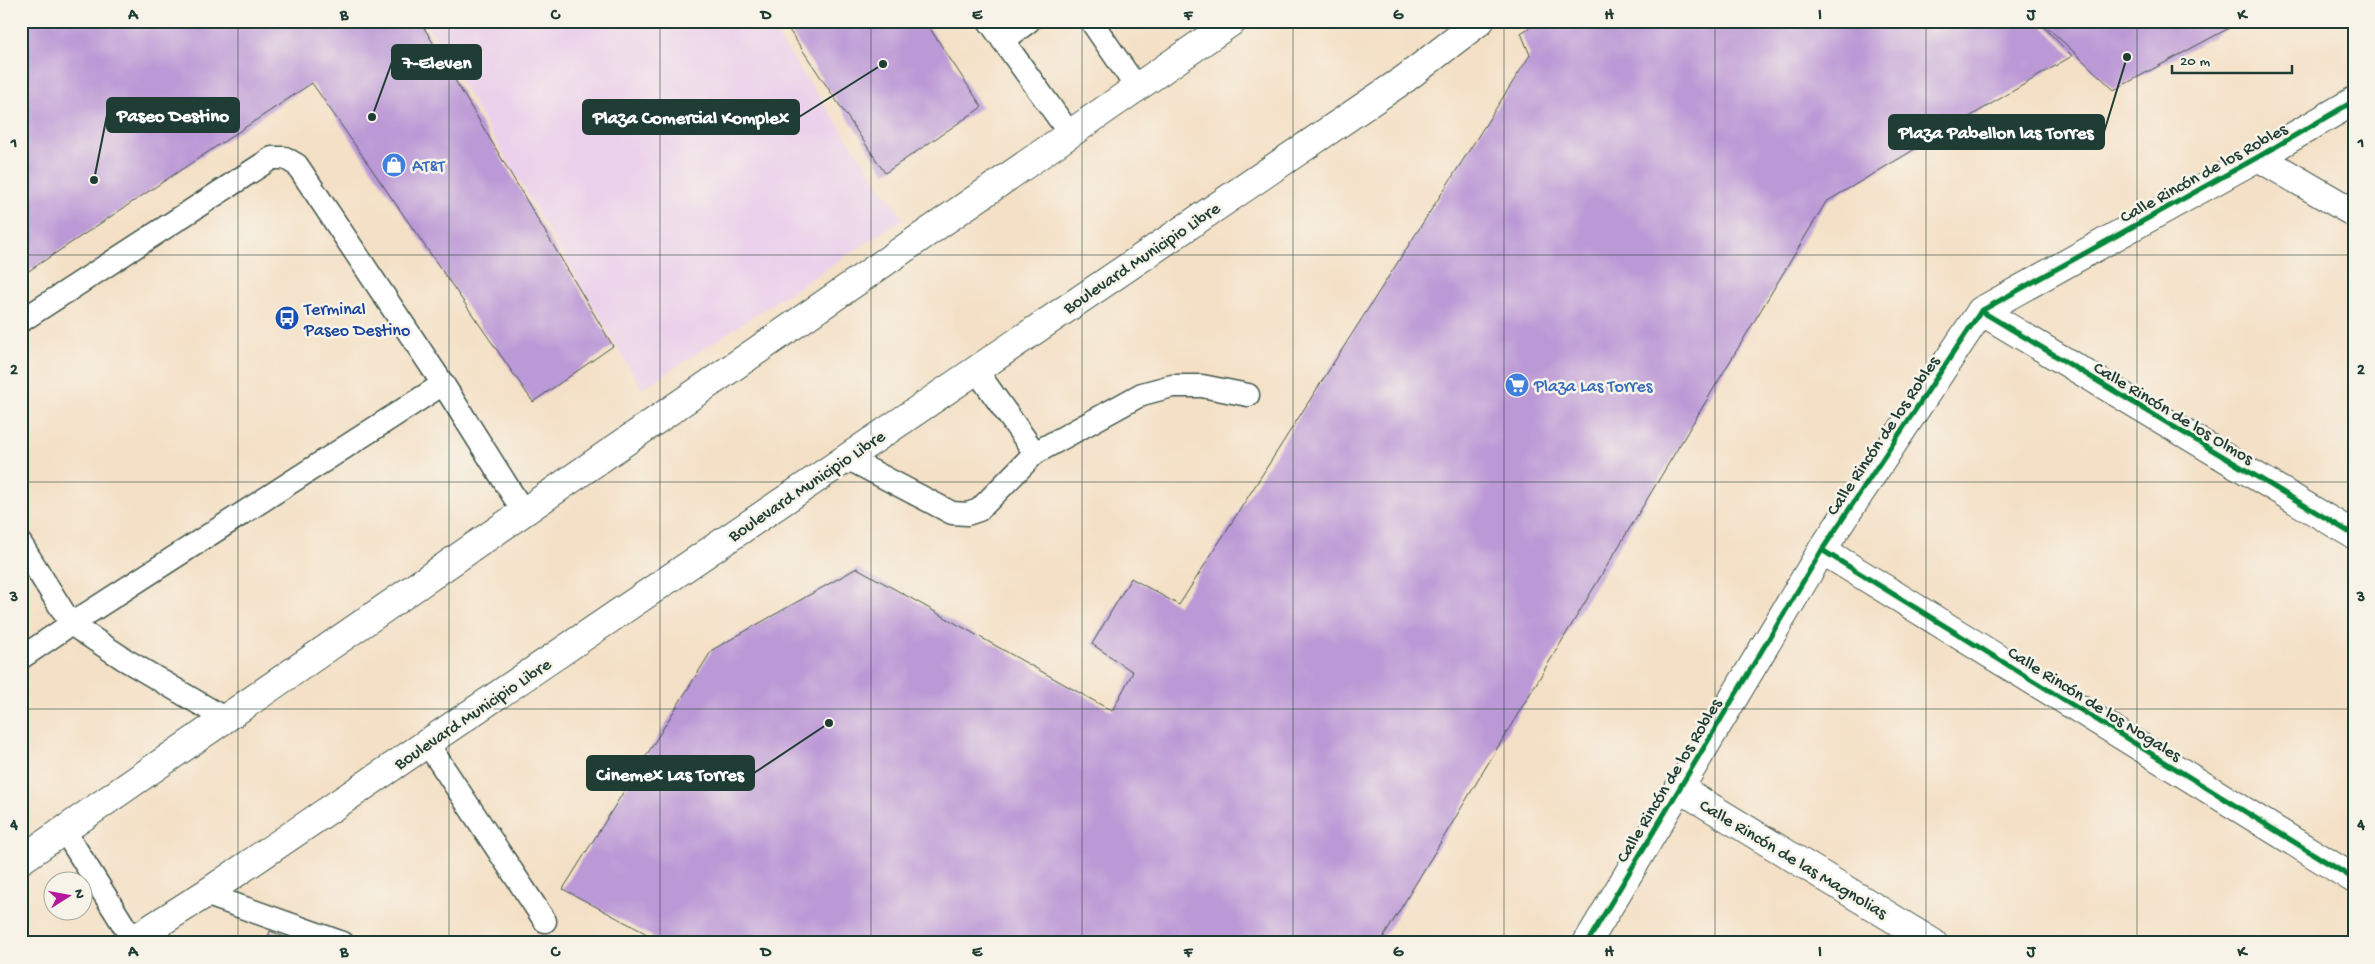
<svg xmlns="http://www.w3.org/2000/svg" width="2375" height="964" font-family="'Gochi Hand',sans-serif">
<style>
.built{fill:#ebd1eb}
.building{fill:#bb98d6}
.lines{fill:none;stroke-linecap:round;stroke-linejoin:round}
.lane-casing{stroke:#3f554a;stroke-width:25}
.street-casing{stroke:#3f554a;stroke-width:30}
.secondary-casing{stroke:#3f554a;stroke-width:30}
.lane{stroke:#fff;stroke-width:22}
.street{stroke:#fff;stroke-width:28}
.secondary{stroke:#fff;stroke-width:28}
.cycleway-casing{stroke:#f7f3e8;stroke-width:8}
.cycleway{stroke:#00873e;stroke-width:5}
.grid{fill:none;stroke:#1f3d34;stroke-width:1;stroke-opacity:0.55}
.labels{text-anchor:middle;stroke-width:5;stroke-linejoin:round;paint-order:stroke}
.shop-label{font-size:18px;fill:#366cbe;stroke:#f7f3e8;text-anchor:start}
.street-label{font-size:18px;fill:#1f3d34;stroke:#f7f3e8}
.transit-label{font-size:18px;fill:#164399;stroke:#f7f3e8;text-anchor:start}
.leader{fill:none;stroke:#1f3d34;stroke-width:2}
.callout-dot{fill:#1f3d34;stroke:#f7f3e8;stroke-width:2}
.callout{fill:#1f3d34;stroke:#1f3d34;stroke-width:2}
.callout-label{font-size:19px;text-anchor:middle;font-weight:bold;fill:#fff}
.neatline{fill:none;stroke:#1f3d34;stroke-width:2}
.grid-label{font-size:16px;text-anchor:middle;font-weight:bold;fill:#1f3d34}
</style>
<rect width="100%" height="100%" fill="#f7f3e8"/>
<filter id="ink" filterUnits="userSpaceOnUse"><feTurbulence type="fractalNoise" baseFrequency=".02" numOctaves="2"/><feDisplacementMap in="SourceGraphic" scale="10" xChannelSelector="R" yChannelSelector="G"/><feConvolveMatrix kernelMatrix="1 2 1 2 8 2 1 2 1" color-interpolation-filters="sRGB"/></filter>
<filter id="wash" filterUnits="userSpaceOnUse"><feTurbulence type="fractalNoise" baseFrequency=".0096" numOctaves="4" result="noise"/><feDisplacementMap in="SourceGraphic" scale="20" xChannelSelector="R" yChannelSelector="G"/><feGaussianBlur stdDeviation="1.12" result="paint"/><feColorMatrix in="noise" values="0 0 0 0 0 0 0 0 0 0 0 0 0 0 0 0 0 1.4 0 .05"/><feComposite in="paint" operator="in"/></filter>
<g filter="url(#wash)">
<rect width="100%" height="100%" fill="#f4e0c6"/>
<polygon class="built" points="425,21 767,21 903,219 642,389"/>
<g id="blocks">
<g class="building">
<polygon points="21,21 420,21 613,346 533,402 312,83 21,276"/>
<polygon points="783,21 925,21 982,107 885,173"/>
<polygon points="1539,21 2038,21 2072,56 1826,202 1380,943 664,943 563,889 712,650 857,568 1112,711 1133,672 1092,644 1131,578 1179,605 1530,55 1521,33"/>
<polygon points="2049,21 2242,21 2114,90 2044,24"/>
<polygon points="270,931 298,943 266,943"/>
</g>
</g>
</g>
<g filter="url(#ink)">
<use href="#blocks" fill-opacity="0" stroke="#3f554a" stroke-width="1"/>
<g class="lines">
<defs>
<g id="lane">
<polyline points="989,21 1070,134"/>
<polyline points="1091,21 1137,88"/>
<polyline points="1003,41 1029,21"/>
<polyline points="21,321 272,158 285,158 297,165 443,384 523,511"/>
<polyline points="1035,453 1142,394 1172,386 1202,386 1248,395"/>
<polyline points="847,458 952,513 967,514 979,510 1035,453 976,370"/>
<polyline points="21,544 71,624 124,659 224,718"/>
<polyline points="21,658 71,624 443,384"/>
<polyline points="427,743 545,921"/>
<polyline points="64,830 133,940 139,943"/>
<polyline points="205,894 343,943"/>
</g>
<g id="street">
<polyline points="2258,157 2354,213"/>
<polyline points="1981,311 2354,535"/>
<polyline points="1822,550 2354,879"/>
<polyline points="1679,788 1933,943"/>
<polyline points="1587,943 1822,550 1981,311 2258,157 2354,101"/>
</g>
<g id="secondary">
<polyline points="21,860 1233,21"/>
<polyline points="128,943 205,894 1406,78 1480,21"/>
</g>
</defs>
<use href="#lane" class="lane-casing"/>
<use href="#street" class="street-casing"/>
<use href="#secondary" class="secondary-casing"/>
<use href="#lane" class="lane"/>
<use href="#street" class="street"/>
<use href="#secondary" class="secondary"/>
<defs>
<g id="cycleway">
<polyline points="1981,311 2354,535"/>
<polyline points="1822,550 2354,879"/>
<polyline points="1587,943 1822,550 1981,311 2258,157 2354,101"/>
</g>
</defs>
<use href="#cycleway" class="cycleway-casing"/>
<use href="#cycleway" class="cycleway"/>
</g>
</g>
<path class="grid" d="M238,21V943M449,21V943M660,21V943M871,21V943M1082,21V943M1293,21V943M1504,21V943M1715,21V943M1926,21V943M2137,21V943M21,255H2354M21,482H2354M21,709H2354"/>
<defs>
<symbol id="shop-disc" viewBox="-11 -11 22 22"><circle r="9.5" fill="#3f7fe0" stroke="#f7f3e8"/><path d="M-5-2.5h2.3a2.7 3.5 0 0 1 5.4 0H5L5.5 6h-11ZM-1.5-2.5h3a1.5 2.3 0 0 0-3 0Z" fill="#fff"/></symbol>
<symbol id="bus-disc" viewBox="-11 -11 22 22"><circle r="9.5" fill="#1a4fb4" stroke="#f7f3e8"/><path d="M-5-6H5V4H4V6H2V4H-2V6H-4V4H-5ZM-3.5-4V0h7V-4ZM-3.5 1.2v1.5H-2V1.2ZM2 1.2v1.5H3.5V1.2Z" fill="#fff"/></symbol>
<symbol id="supermarket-disc" viewBox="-11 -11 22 22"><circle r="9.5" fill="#3f7fe0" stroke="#f7f3e8"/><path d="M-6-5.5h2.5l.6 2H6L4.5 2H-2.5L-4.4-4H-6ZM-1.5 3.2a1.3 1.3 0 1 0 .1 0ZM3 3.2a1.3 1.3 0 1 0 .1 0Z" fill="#fff"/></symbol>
</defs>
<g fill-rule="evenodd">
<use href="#shop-disc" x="380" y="151" width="28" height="28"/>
<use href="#bus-disc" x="273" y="304" width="28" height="28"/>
<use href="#supermarket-disc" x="1503" y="371" width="28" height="28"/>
</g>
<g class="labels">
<g class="shop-label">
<text x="412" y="171">AT&amp;T</text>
<text x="1534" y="391">Plaza Las Torres</text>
</g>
<g class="street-label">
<text transform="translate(2203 172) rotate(-29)" y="6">Calle Rincón de los Robles</text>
<text transform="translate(1141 257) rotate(-34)" y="6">Boulevard Municipio Libre</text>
<text transform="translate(2174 412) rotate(31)" y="6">Calle Rincón de los Olmos</text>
<text transform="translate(1882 435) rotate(-56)" y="6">Calle Rincón de los Robles</text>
<text transform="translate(806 485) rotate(-34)" y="6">Boulevard Municipio Libre</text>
<text transform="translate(2095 703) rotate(32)" y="6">Calle Rincón de los Nogales</text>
<text transform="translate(472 713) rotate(-34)" y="6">Boulevard Municipio Libre</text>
<text transform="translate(1668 780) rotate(-59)" y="6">Calle Rincón de los Robles</text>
<text transform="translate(1794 858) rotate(31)" y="6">Calle Rincón de las Magnolias</text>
</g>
<g class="transit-label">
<text x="304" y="314">Terminal<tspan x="304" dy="21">Paseo Destino</tspan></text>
</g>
</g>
<path class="leader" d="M372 117L392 62M94 180L107 115M883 64L799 117M2127 57L2104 132M829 723L754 773"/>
<g class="callout-dot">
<circle cx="372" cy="117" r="5"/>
<circle cx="94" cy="180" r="5"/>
<circle cx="883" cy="64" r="5"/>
<circle cx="2127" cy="57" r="5"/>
<circle cx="829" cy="723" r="5"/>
</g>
<g class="callout">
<rect x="392" y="45" width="89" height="34" rx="5"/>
<rect x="107" y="98" width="132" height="34" rx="5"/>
<rect x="583" y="100" width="216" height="34" rx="5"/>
<rect x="1889" y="115" width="215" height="34" rx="5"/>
<rect x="587" y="756" width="167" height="34" rx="5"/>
</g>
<g class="callout-label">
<text x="437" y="68">7-Eleven</text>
<text x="173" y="121">Paseo Destino</text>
<text x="691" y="123">Plaza Comercial Komplex</text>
<text x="1996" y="138">Plaza Pabellon las Torres</text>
<text x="670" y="780">Cinemex Las Torres</text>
</g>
<rect width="2375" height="964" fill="none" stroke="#f7f3e8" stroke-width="55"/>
<g transform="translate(68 896) rotate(79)"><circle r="24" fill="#f7f3e8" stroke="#a1aaa0"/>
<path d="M0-4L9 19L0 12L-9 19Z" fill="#b5179e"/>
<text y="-8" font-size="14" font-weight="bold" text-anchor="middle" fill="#1f3d34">N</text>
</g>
<path d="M2172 65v8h120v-8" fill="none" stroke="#1f3d34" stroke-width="2.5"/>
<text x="2180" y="65" font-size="15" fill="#1f3d34" stroke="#f7f3e8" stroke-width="4" paint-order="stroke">20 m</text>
<rect x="28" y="28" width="2320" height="908" class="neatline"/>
<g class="grid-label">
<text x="133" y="19">A</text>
<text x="344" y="19">B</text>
<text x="555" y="19">C</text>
<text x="766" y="19">D</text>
<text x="977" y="19">E</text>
<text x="1188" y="19">F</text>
<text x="1398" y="19">G</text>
<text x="1609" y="19">H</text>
<text x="1820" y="19">I</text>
<text x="2031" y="19">J</text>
<text x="2242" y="19">K</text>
<text x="14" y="147">1</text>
<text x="2361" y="147">1</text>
<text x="14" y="374">2</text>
<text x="2361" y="374">2</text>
<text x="14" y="601">3</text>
<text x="2361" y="601">3</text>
<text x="14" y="829">4</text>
<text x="2361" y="829">4</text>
<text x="133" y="956">A</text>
<text x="344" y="956">B</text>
<text x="555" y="956">C</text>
<text x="766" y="956">D</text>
<text x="977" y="956">E</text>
<text x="1188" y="956">F</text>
<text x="1398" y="956">G</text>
<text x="1609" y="956">H</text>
<text x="1820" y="956">I</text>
<text x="2031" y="956">J</text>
<text x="2242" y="956">K</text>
</g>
</svg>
